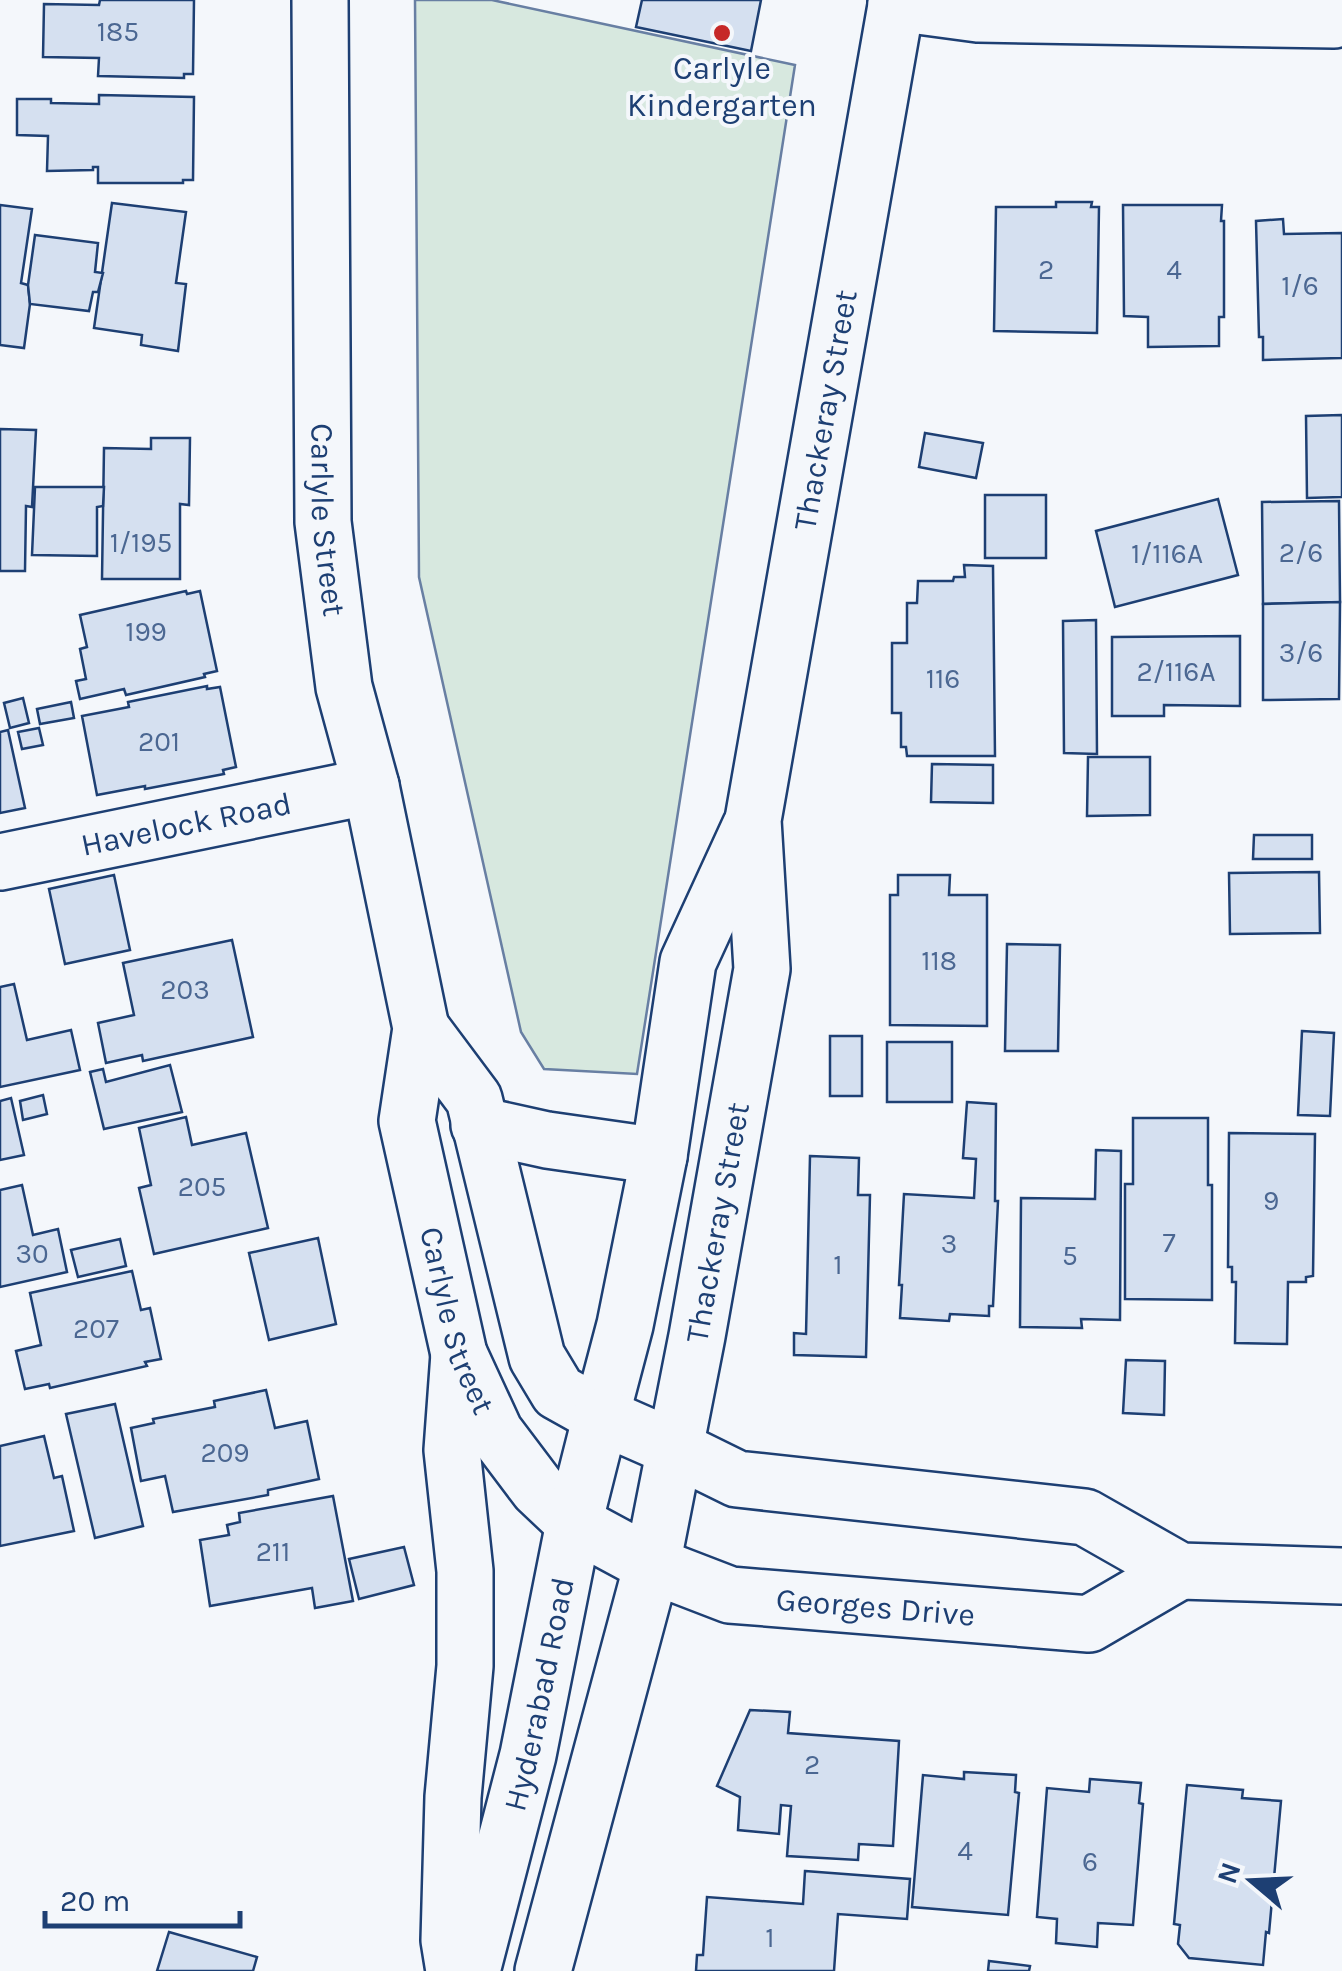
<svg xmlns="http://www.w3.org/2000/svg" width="1342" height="1971" font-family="Karla,sans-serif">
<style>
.green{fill:#d7e8df;stroke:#687fa3;stroke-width:2.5}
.building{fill:#d5e0f0;stroke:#1d3f73;stroke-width:2.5}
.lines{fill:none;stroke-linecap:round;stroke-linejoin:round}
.street-casing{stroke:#1d3f73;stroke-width:60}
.secondary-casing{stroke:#1d3f73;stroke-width:60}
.primary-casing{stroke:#1d3f73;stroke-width:60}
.street{stroke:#f4f7fb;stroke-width:55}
.secondary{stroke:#f4f7fb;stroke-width:55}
.primary{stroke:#f4f7fb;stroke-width:55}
.poi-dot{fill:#c62828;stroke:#f4f7fb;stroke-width:4}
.labels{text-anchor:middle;stroke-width:8;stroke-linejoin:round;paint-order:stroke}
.number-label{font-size:28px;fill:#4b6792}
.poi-label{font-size:32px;fill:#1d3f73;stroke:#f4f7fb}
.street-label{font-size:32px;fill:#1d3f73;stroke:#f4f7fb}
</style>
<rect width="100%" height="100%" fill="#f4f7fb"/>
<polygon class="green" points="415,0 492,0 795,65 637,1074 544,1069 521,1032 419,577"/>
<g class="building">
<polygon points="100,0 194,0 193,74 184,74 184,78 98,76 99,58 43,57 44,4 99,5"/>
<polygon points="642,0 761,0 751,51 636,27"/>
<polygon points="99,95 194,97 193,180 183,180 183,183 98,183 98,167 93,167 93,170 47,171 48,136 17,135 17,99 51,99 51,103 99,104"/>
<polygon points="1056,202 1092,202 1091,207 1099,207 1097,333 994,331 996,207 1056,207"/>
<polygon points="112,203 186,212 176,283 186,284 178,351 141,345 142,335 94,328"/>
<polygon points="0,205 32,209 21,283 28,285 30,304 24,348 0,345"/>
<polygon points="1123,205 1222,205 1221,221 1224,221 1224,317 1219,317 1219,346 1148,347 1148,317 1124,316"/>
<polygon points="1283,219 1284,234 1342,233 1342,358 1263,360 1263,337 1259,337 1256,221"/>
<polygon points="35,235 98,243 95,272 103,273 98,292 93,292 89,311 30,304 28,285"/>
<polygon points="1342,415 1342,497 1307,498 1306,416"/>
<polygon points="0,429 36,430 32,507 26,506 25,571 0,571"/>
<polygon points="925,433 983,443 976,478 919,467"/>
<polygon points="151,438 190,438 189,505 180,504 180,579 102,579 104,448 151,449"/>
<polygon points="35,487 104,487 103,506 97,507 97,556 32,555"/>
<rect x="985" y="495" width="61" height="63"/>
<polygon points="1218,499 1238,575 1115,607 1096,531"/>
<polygon points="1339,501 1340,602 1263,604 1262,502"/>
<polygon points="964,565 993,566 995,756 907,756 906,747 901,747 901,713 892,713 892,643 907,643 907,603 917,603 918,581 953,581 954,577 965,577"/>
<polygon points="186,591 187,594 200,591 217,671 204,674 205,677 126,695 124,689 80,699 76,681 86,679 80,649 87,647 80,615"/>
<polygon points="1340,602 1339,699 1263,700 1263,604"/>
<polygon points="1096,620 1097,754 1064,753 1063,621"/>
<polygon points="1240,636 1240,706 1164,705 1164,716 1112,716 1112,637"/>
<polygon points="207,686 207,689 220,687 236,767 223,770 224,774 145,789 145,786 97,795 82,716 129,707 128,702"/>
<polygon points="23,698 29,723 10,728 4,703"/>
<polygon points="71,702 74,718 40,724 37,709"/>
<polygon points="39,728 43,745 22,749 18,732"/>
<polygon points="8,730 25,808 0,813 0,732"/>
<polygon points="1088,757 1150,757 1150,815 1087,816"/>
<polygon points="932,764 993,765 993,803 931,802"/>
<polygon points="1254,835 1312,835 1312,859 1253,859"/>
<polygon points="1319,872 1320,933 1230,934 1229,873"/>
<polygon points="114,875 130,950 65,964 49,889"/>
<polygon points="898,875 950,875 949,895 987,895 987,1026 890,1025 890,895 898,895"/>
<polygon points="232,940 253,1037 143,1061 142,1055 106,1063 98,1023 134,1015 123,963"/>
<polygon points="1007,944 1060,945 1058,1051 1005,1051"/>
<polygon points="14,984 27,1040 71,1030 80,1070 0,1087 0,987"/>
<polygon points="1302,1031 1334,1033 1330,1116 1298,1115"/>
<rect x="830" y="1036" width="32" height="60"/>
<rect x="887" y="1042" width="65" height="60"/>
<polygon points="170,1065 182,1112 104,1129 90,1072 103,1069 106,1082"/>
<polygon points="43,1095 47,1114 23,1120 20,1101"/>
<polygon points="11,1098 24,1155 0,1160 0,1101"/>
<polygon points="967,1102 996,1104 995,1201 998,1201 993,1306 989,1306 989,1316 950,1314 949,1321 900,1318 902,1285 899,1285 904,1194 974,1198 976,1159 963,1158"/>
<polygon points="186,1117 192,1145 246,1133 268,1228 154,1254 139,1188 151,1185 139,1128"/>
<polygon points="1133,1118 1208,1118 1208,1185 1212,1185 1212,1300 1125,1299 1125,1184 1133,1184"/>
<polygon points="1229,1133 1315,1134 1313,1276 1306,1277 1306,1282 1288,1282 1287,1344 1235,1343 1236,1282 1232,1282 1232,1267 1228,1267"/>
<polygon points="1096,1150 1121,1151 1120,1320 1081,1319 1082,1328 1020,1327 1021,1198 1095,1199"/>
<polygon points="810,1156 859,1158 858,1195 870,1195 866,1357 794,1355 794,1333 806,1334"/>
<polygon points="22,1185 33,1235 58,1229 67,1272 0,1287 0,1190"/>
<polygon points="318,1238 336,1324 269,1340 249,1253"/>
<polygon points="120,1239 126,1266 78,1277 71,1250"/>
<polygon points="132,1271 141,1310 150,1308 161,1359 145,1362 147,1366 50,1388 49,1384 25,1389 16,1351 41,1345 30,1293"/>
<polygon points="1126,1360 1165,1361 1164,1415 1123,1413"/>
<polygon points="266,1390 275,1428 307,1421 319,1479 268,1490 268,1495 173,1512 165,1476 141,1481 131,1428 154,1423 153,1419 215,1407 214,1401"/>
<polygon points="115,1404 143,1526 95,1538 66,1414"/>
<polygon points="44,1436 54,1478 62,1476 74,1531 0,1546 0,1446"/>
<polygon points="333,1496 353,1601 315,1608 312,1588 210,1606 200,1540 229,1535 227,1525 240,1522 239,1513"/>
<polygon points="404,1547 414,1585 359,1599 349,1559"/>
<polygon points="750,1710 790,1712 788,1733 899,1741 893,1846 859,1844 858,1860 787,1856 791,1806 781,1805 779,1834 738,1830 740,1797 717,1786"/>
<polygon points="964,1772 1016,1775 1015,1792 1019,1793 1008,1915 912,1907 923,1775 964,1779"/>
<polygon points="1090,1779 1141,1783 1139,1803 1143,1804 1133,1925 1098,1923 1097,1947 1056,1943 1057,1919 1037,1917 1047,1788 1089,1792"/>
<polygon points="1187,1785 1243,1790 1242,1798 1281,1801 1269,1933 1266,1932 1263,1965 1189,1958 1178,1944 1180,1925 1174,1924"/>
<polygon points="805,1871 910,1879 907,1919 838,1914 834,1971 696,1971 697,1955 703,1955 707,1897 803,1904"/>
<polygon points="169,1932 257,1957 253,1971 157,1971"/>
<polygon points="989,1961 1030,1966 1029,1971 988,1971"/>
</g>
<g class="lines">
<defs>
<g id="street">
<polyline points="896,3 978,14 1334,20"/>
<path id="s1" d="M0,862L371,786"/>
</g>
<g id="secondary">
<path id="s2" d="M320,0L323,522L344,687L371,786L421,1028L407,1121L459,1354L495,1432L538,1489L574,1523L652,1565L697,1336L762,969L753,820L897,0"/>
<polyline points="421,1028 474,1099 537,1357 558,1392 601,1416 625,1325 659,1156 688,962 750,827"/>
<polyline points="479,1125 547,1140 659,1156"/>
</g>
<g id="primary">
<polyline points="454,1971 449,1940 453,1797 465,1666 465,1571 452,1450 459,1354"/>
<path id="s3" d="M472,1971L528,1755L574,1523L601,1416L674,1448L737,1479L1085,1517L1180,1571L1342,1576"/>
<path id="s4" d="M543,1971L652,1565L730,1595L1089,1624L1180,1571"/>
</g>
</defs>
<use href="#street" class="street-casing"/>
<use href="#secondary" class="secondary-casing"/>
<use href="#primary" class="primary-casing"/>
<use href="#street" class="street"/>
<use href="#secondary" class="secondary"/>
<use href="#primary" class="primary"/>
</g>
<circle class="poi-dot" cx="722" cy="33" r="10"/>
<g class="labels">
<g class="number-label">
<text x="118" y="41">185</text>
<text x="1046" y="279">2</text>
<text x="1174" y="279">4</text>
<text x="1300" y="295">1/6</text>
<text x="141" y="552">1/195</text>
<text x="1301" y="562">2/6</text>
<text x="1167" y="563">1/116A</text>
<text x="146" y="641">199</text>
<text x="1301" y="662">3/6</text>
<text x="1176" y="681">2/116A</text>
<text x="943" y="688">116</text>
<text x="159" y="751">201</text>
<text x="939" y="970">118</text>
<text x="185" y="999">203</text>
<text x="202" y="1196">205</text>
<text x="1271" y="1210">9</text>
<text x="1169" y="1252">7</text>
<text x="949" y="1253">3</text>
<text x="32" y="1263">30</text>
<text x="1070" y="1265">5</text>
<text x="838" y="1274">1</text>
<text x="96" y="1338">207</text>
<text x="225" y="1462">209</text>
<text x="273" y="1561">211</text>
<text x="812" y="1774">2</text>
<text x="965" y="1860">4</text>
<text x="1090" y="1871">6</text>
<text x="770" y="1947">1</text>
</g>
<g class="poi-label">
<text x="722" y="79">Carlyle<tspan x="722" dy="37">Kindergarten</tspan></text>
</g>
<g class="street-label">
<text dy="11" stroke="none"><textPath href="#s2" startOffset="2838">Thackeray Street</textPath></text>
<text dy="11" stroke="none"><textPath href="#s2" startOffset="520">Carlyle Street</textPath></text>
<text dy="11" stroke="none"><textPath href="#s1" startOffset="190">Havelock Road</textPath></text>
<text dy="11" stroke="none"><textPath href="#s2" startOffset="2015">Thackeray Street</textPath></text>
<text dy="11" stroke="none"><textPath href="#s2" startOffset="1338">Carlyle Street</textPath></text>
<text dy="11" stroke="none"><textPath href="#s4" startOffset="650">Georges Drive</textPath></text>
<text dy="11" stroke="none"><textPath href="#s3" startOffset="285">Hyderabad Road</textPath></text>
</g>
</g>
<g transform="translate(1252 1881) rotate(289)" stroke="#f4f7fb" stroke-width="8" paint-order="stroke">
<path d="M0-8L18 38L0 25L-18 38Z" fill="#1d3f73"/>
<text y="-15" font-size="28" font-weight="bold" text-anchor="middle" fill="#1d3f73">N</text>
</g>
<path d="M45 1911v15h195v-15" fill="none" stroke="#1d3f73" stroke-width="5"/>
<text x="60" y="1911" font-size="30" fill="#1d3f73" stroke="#f4f7fb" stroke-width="8" paint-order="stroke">20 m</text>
</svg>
